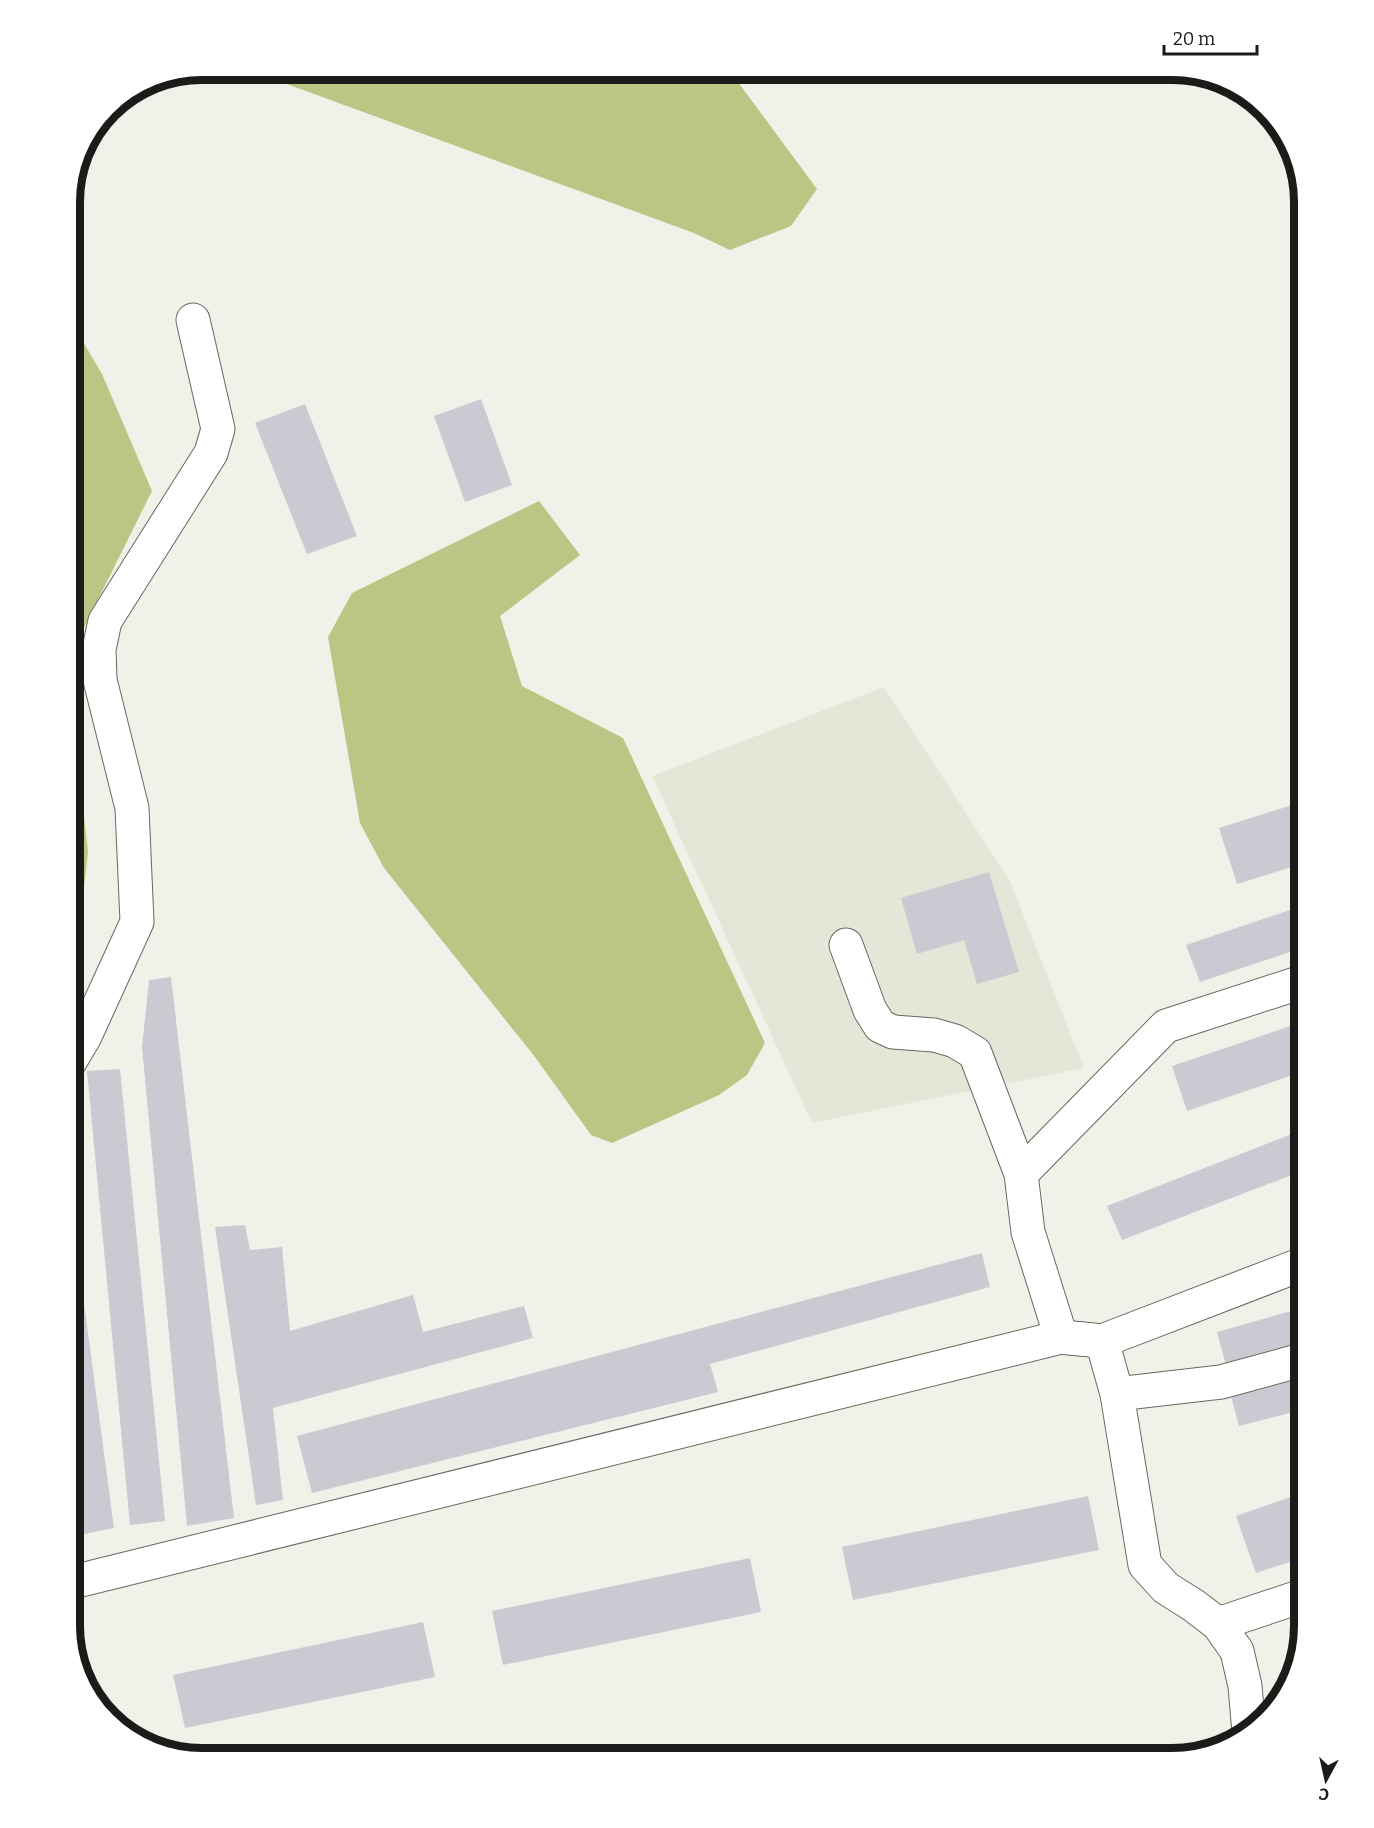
<svg xmlns="http://www.w3.org/2000/svg" width="1374" height="1828" font-family="Bitter,serif">
<style>
.built{fill:#e4e7d7}
.green{fill:#bbc684}
.building{fill:#cbcad2}
.lines{fill:none;stroke-linecap:round;stroke-linejoin:round}
.minor-casing{stroke:#676961;stroke-width:35}
.minor{stroke:#fff;stroke-width:33}
.rim{fill:none;stroke:#1b1c19;stroke-width:8}
</style>
<rect width="100%" height="100%" fill="#f0f2e9"/>
<polygon class="built" points="884,687 1010,881 1084,1068 812,1123 652,776"/>
<g class="green">
<polygon points="260,69 742,69 732,74 817,189 791,226 730,250 694,233 251,71"/>
<polygon points="69,318 102,374 152,491 69,658"/>
<polygon points="539,501 580,555 500,616 522,686 623,738 765,1043 747,1075 719,1095 612,1143 591,1135 535,1057 384,868 360,823 328,637 352,593"/>
<polygon points="69,678 88,852 74,977 69,974"/>
</g>
<g class="building">
<polygon points="481,399 512,485 465,502 434,416"/>
<polygon points="305,404 357,536 307,554 255,423"/>
<polygon points="1305,801 1305,863 1237,884 1219,828"/>
<polygon points="989,872 1019,972 977,984 964,940 917,954 901,898"/>
<polygon points="1305,905 1305,947 1200,982 1186,945"/>
<polygon points="171,977 234,1518 187,1526 142,1047 149,980"/>
<polygon points="1305,1021 1305,1071 1187,1111 1172,1066"/>
<polygon points="120,1069 165,1521 130,1525 87,1071"/>
<polygon points="1305,1129 1305,1170 1122,1240 1107,1206"/>
<polygon points="69,1191 114,1528 70,1537 69,1525"/>
<polygon points="245,1225 250,1250 282,1247 290,1331 413,1295 423,1332 524,1306 533,1338 273,1408 283,1500 256,1505 215,1227"/>
<polygon points="982,1253 990,1287 710,1364 718,1392 312,1493 297,1436"/>
<polygon points="1305,1307 1305,1343 1226,1365 1217,1332"/>
<polygon points="1305,1377 1305,1409 1239,1426 1231,1396"/>
<polygon points="1305,1492 1305,1557 1256,1573 1236,1516"/>
<polygon points="1088,1496 1099,1550 853,1600 842,1547"/>
<polygon points="750,1558 761,1612 503,1665 492,1611"/>
<polygon points="423,1622 435,1677 185,1728 173,1675"/>
</g>
<g class="lines">
<defs>
<g id="minor">
<polyline points="846,945 870,1010 880,1026 893,1032 934,1035 955,1041 975,1053 1021,1174"/>
<polyline points="69,1063 85,1036 137,922 132,808 100,680 99,649 105,621 211,453 218,429 193,320"/>
<polyline points="1117,1394 1221,1382 1305,1359"/>
<polyline points="69,1583 1061,1337 1102,1341 1305,1263"/>
<polyline points="1218,1624 1305,1595"/>
<polyline points="1249,1733 1245,1686 1237,1651 1218,1624 1193,1605 1166,1588 1145,1565 1117,1394 1102,1341 1061,1337 1028,1232 1021,1174 1166,1026 1305,981"/>
</g>
</defs>
<use href="#minor" class="minor-casing"/>
<use href="#minor" class="minor"/>
</g>
<path d="M0 0H1374V1828H0ZM202 80H1172A122 122 0 0 1 1294 202V1626A122 122 0 0 1 1172 1748H202A122 122 0 0 1 80 1626V202A122 122 0 0 1 202 80Z" fill="#fff" fill-rule="evenodd"/>
<path class="rim" d="M202 80H1172A122 122 0 0 1 1294 202V1626A122 122 0 0 1 1172 1748H202A122 122 0 0 1 80 1626V202A122 122 0 0 1 202 80Z"/>
<g transform="translate(1326 1780) rotate(188)" stroke="#ffffff" stroke-width="4.5" paint-order="stroke">
<path d="M0-4.5L10 22L0 15L-10 22Z" fill="#1b1c19"/>
<text y="-9" font-size="16" font-weight="bold" text-anchor="middle" fill="#1b1c19">С</text>
</g>
<path d="M1164 45v9h93v-9" fill="none" stroke="#1b1c19" stroke-width="3"/>
<text x="1173" y="45" font-size="18" fill="#1b1c19" stroke="#ffffff" stroke-width="4.5" paint-order="stroke">20 m</text>
</svg>
